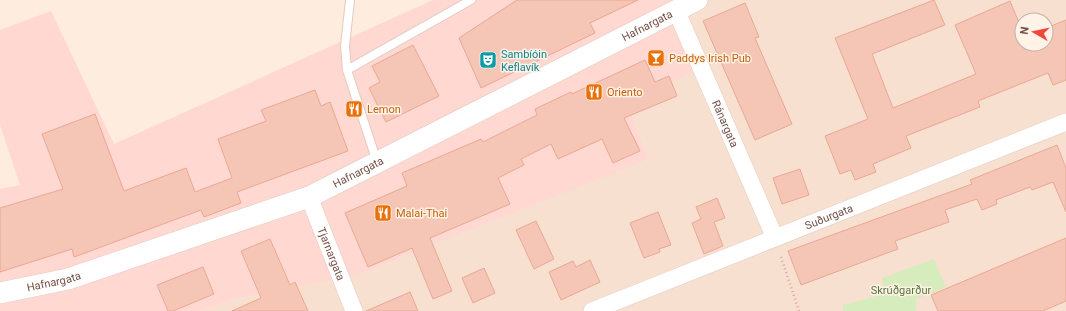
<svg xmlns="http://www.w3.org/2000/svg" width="1066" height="311" font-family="Roboto,sans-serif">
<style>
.residential{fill:#f8e0d0;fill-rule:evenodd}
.commercial{fill:#ffd8d2}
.green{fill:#d7ecbd}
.building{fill:#f5c5b5;stroke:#e9a894}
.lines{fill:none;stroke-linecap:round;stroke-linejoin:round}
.service-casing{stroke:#e4cabe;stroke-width:10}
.minor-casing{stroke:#e4cabe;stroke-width:18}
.tertiary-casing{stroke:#e4cabe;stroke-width:22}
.path{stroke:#d9a899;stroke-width:2.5;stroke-dasharray:1 3;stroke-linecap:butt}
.service{stroke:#fff;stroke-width:8}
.minor{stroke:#fff;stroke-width:17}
.tertiary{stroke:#fff;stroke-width:21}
.labels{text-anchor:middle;stroke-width:3;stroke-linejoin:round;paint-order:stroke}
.street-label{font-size:11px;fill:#754f45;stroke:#fff2e7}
.culture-label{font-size:11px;fill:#0d838f;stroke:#fff2e7;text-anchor:start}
.food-label{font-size:11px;fill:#c56008;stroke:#fff2e7;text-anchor:start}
.park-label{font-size:11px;fill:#55763a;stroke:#fff2e7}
</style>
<rect width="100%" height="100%" fill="#feeddf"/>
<path class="residential" d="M621,0H1066V311H200L649,159L626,101ZM1022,20H1046V44H1022Z"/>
<polygon class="commercial" points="433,0 712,0 687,12 710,66 626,101 649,159 356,275 238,298 200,311 0,311 0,189 20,185 0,125 0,30 51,11 114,144"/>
<polygon class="green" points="934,259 946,287 916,299 916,311 843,311 843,305 884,294 882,278"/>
<g class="building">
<polygon points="517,0 638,0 590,23 595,33 481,88 459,38"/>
<polygon points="934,0 945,25 872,54 893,108 976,74 955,25 1010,1 1022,30 1022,44 1046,44 1046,28 1066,20 1066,80 1053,85 1048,73 978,101 980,107 906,136 911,148 873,164 876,172 855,180 851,170 840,174 825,136 868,119 835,38"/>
<polygon points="745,3 759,37 755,38 792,124 755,140 703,21"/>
<polygon points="413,45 439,96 386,122 369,88 380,82 372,66"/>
<polygon points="645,60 655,82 669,76 677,96 624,118 640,151 613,163 602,139 558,159 551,144 521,159 524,165 498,178 510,204 430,238 452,291 433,299 412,248 368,267 345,213 407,186 402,173 481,139 483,142 537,115 535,109 571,92 572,94"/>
<polygon points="315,90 321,106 330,102 348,151 237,192 241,203 204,217 201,210 74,257 72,249 0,272 0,208 63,189 42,134 95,114 124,191 186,168 195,192 232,178 218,139 266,121 261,110"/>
<polygon points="1057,145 1066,168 1066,212 1053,182 1032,190 1030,187 996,200 997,204 982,210 977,199 945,210 949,222 895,241 898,249 801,285 788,251 972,184 970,180"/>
<polygon points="800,169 809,195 782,204 773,178"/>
<polygon points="717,198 725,218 714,222 723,246 704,254 692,223 701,219 696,207"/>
<polygon points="658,212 671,245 659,249 660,252 644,258 630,223"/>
<polygon points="536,221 554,259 534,269 516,230"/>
<polygon points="1066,238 1066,301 1043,311 938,311 931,295"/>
<polygon points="270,239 290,285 295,282 308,311 232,311 261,298 241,251"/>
<polygon points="590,260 600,282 561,300 549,272 573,261 576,267"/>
<polygon points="203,267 214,294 173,311 168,311 157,285"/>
<polygon points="484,268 495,293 473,303 462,278"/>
<polygon points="410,292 418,311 366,311"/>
</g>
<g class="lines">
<defs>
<g id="service">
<polyline points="350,0 345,46 347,70 377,162"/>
<polyline points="347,70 471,0"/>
</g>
<g id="minor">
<path id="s1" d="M676,10L775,238"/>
<path id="s2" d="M309,197L354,311"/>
<path id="s3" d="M592,311L1066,122"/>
</g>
<g id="tertiary">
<path id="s4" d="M0,293L68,279L309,197L697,0"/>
</g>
</defs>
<use href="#service" class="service-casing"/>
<use href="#minor" class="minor-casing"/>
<use href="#tertiary" class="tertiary-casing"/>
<polyline class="path" points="781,257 799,311"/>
<use href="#service" class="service"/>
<use href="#minor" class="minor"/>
<use href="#tertiary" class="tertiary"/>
</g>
<defs>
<symbol id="bar-square" viewBox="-11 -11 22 22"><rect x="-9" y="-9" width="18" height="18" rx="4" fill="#e8710a" stroke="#fff2e7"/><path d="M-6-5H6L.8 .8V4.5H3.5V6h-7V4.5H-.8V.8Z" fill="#fff"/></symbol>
<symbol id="theatre-square" viewBox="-11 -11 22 22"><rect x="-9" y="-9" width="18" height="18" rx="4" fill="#0f9aa8" stroke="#fff2e7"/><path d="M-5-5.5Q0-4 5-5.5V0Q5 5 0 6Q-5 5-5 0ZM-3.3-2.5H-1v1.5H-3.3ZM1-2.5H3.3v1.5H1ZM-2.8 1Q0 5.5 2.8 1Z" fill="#fff"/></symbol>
<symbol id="restaurant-square" viewBox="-11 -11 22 22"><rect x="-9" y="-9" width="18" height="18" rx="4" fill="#e8710a" stroke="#fff2e7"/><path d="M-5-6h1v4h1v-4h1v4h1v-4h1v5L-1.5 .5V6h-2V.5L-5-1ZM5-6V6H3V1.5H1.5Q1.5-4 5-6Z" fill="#fff"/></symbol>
</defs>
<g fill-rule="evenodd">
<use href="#bar-square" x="646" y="48" width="20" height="20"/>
<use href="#theatre-square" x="478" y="50" width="20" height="20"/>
<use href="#restaurant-square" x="584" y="82" width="20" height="20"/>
<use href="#restaurant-square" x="344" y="99" width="20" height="20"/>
<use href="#restaurant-square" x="373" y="203" width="20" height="20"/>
</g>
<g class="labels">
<g class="street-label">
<text dy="4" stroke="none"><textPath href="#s4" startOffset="703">Hafnargata</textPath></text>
<text dy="4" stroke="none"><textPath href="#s1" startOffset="124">Ránargata</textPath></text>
<text dy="4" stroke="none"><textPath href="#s4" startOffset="379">Hafnargata</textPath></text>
<text dy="4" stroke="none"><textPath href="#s3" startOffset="255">Suðurgata</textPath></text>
<text dy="4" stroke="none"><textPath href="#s2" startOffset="61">Tjarnargata</textPath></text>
<text dy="4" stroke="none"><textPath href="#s4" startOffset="55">Hafnargata</textPath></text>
</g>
<g class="culture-label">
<text x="501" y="58">Sambíóin<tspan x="501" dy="13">Keflavík</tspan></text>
</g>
<g class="food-label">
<text x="669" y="62">Paddys Irish Pub</text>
<text x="607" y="96">Oriento</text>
<text x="367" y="113">Lemon</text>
<text x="396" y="217">Malai-Thai</text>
</g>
<g class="park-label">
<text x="901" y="294">Skrúðgarður</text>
</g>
</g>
<g transform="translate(1034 32) rotate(279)"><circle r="19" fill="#fff2e7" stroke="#c8b1a6"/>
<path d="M0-3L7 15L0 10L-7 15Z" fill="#f1483b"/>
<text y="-6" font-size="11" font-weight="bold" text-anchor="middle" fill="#754f45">N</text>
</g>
</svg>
